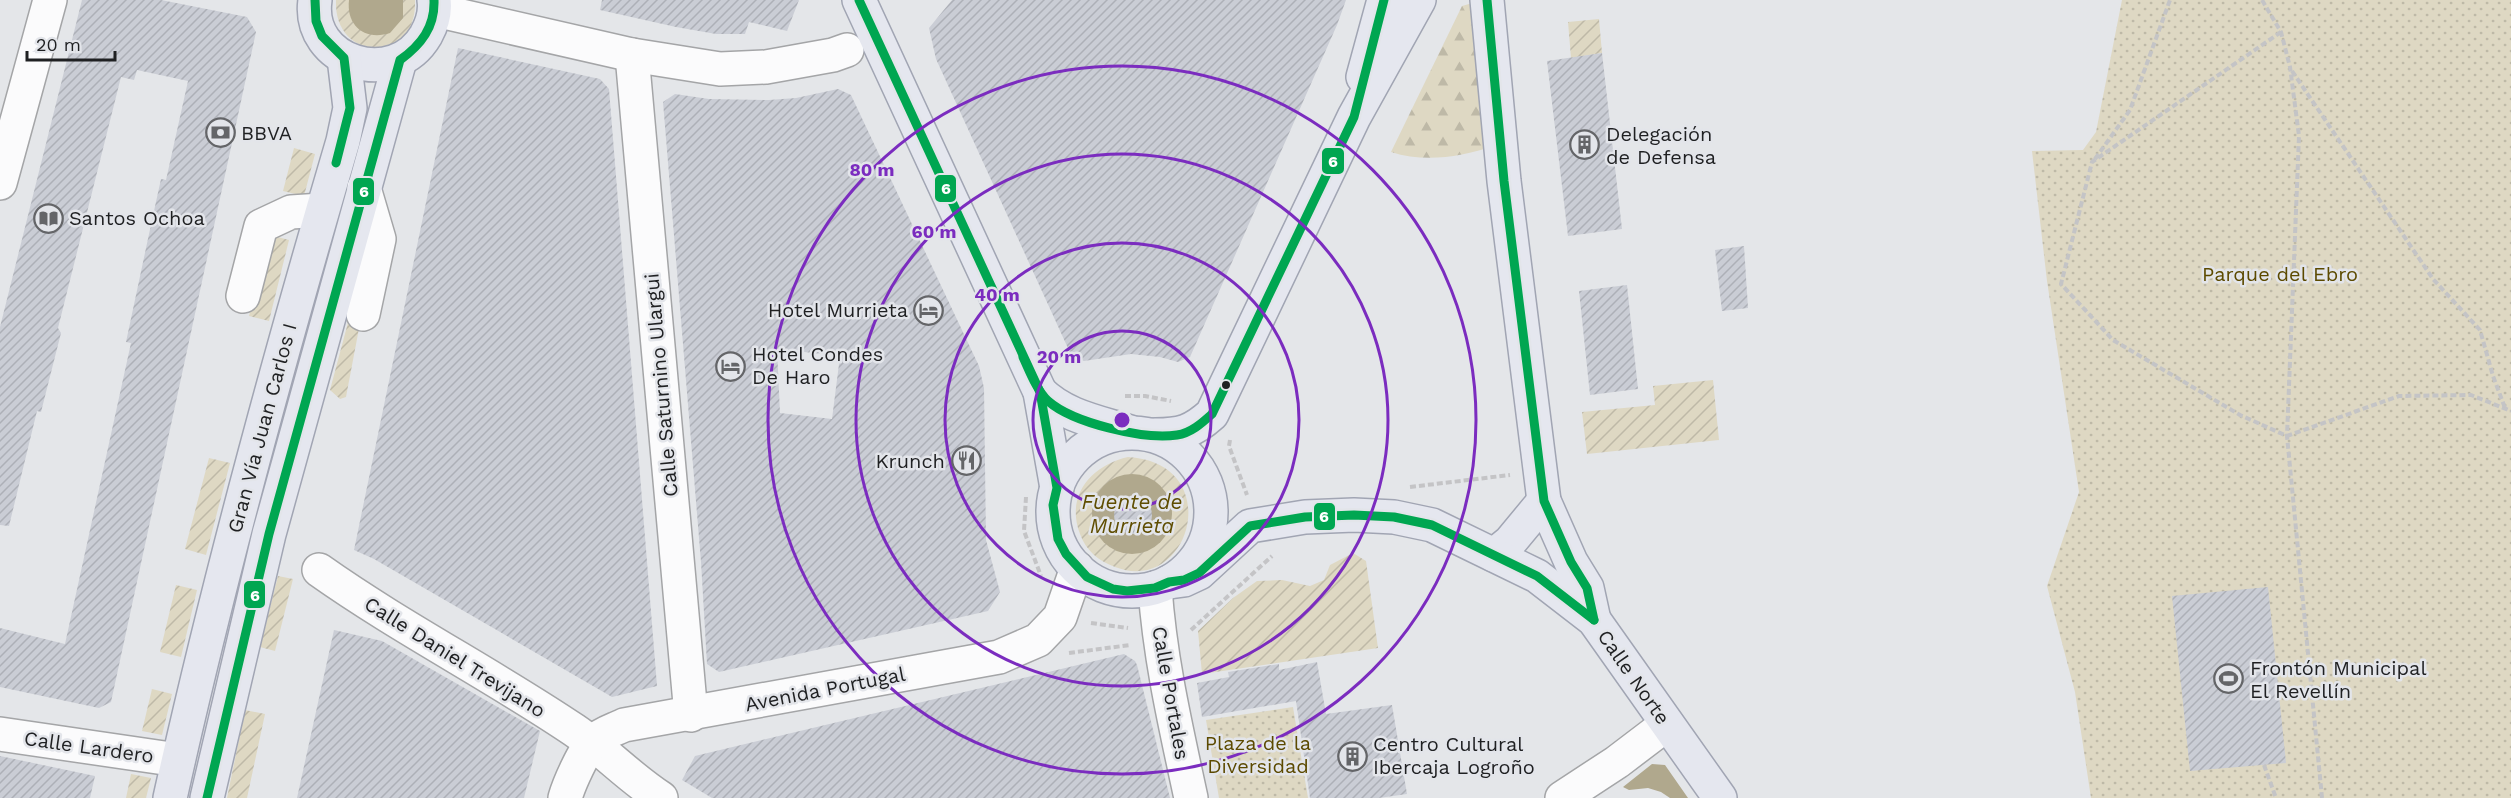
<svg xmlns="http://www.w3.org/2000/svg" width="2511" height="798" font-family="'Work Sans',sans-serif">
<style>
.grass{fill:url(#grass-dots)}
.forest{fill:url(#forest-firs)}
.garden{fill:url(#garden-furrows)}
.water{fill:#b0a88d}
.building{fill:url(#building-hatch);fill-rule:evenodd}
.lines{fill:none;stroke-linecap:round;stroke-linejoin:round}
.minor-casing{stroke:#a4a5a7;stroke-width:36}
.major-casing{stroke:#a1a5b3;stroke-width:36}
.path{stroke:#c4c4c6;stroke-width:4;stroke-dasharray:6 3;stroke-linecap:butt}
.minor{stroke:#fbfbfc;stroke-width:33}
.major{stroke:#e5e7ef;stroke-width:33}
.bus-1-casing{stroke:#e3e5ea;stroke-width:14}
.bus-1{stroke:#00a651;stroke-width:9}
.ring{fill:none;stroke:#7b2cbf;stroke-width:3}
.bus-dot{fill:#1f2022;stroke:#e3e5ea;stroke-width:2}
.labels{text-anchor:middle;stroke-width:5;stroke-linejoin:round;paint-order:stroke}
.poi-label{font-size:20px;fill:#1f2022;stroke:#e3e5ea;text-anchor:start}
.park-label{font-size:20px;fill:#5c4a00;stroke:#e3e5ea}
.street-label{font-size:20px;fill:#1f2022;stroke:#e3e5ea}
.water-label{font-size:21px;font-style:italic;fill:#5f4d01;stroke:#e3e5ea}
.centre{fill:#7b2cbf;stroke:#e3e5ea;stroke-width:3}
.ring-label{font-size:18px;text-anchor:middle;font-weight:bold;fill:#7b2cbf;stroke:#e3e5ea;stroke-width:5;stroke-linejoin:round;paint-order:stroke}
.line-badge{stroke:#e3e5ea;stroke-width:2}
.badge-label{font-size:16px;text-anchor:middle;font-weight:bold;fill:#fff}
</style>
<defs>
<pattern id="grass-dots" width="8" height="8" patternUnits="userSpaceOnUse" patternTransform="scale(1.5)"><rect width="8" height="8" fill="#ded8c3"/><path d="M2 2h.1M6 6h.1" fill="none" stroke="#beb9a7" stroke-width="1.8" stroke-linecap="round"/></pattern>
<pattern id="forest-firs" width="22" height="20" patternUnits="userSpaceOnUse" patternTransform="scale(1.5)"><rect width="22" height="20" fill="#ded8c3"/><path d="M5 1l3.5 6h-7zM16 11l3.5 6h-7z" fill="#beb9a7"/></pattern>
<pattern id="garden-furrows" width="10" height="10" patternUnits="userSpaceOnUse" patternTransform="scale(1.5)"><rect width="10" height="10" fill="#ded8c3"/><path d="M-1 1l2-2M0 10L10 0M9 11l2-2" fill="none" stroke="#beb9a7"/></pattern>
<pattern id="building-hatch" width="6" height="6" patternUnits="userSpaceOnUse" patternTransform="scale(1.5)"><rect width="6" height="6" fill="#cacdd5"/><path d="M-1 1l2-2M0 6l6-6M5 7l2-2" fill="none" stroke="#adb0b7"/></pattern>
</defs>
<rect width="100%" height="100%" fill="#e4e6e9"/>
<g class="grass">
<polygon points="2122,0 2511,0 2511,798 2091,798 2075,692 2047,586 2079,492 2047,281 2032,151 2083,150 2096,132"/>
<polygon points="1293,707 1308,798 1219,798 1206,720"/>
</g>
<path class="forest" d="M1469,4H1478L1494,146C1460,157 1425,163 1391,152L1462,6Z"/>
<g class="garden">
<path d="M336,0H415C418,65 333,63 336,0Z"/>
<polygon points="1599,19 1602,53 1571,58 1568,22"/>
<polygon points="294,148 315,154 304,196 283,191"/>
<polygon points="270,235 289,240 269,321 249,316"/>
<polygon points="371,265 346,397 340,399 330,390 362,270"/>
<polygon points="1713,380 1719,440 1587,454 1582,412 1655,405 1653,386"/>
<path d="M1128,457C1227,463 1191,596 1115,567C1099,561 1086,551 1080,534C1065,495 1092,465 1128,457Z"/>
<polygon points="209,458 230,463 206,555 185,549"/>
<polygon points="1353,553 1366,561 1378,648 1202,674 1198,631 1233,598 1257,581 1282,580 1310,586 1324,580 1330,565"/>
<polygon points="278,576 293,579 275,651 260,647"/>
<polygon points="176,585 197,590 181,657 160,652"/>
<polygon points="152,689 172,694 162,735 142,731"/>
<polygon points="245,710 265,714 247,798 227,798"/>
<polygon points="131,774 151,778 146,798 126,798"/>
</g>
<g class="water">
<path d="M349,0H403V18L390,33C365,41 346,26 349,0Z"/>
<circle cx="1132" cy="514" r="40"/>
<polygon points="1652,764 1665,765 1688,798 1670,798 1661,792 1648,788 1629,790 1623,787"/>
</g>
<g class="building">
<polygon points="82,0 161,0 247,17 256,32 111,702 99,708 0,687 0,628 65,644 131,343 126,342 152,220 161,179 166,180 188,81 137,70 134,80 121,77 58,328 61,333 41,412 37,411 9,526 0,525 0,327"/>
<polygon points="602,0 799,0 787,31 749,22 745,34 716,34 676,27 600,10"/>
<polygon points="952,0 1346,0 1337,25 1190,357 1178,362 1160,357 1131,354 1084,361 1072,357 936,59 929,28"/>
<polygon points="458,48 600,79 609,89 657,686 612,697 374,559 354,550"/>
<polygon points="1602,53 1622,229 1568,236 1547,61"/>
<path d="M838,89L851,95L979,366L984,388L986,540L1000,592L988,611L719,672L707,664L701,562L663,102L675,94L709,99L769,100L796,98ZM777,349L840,356L832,419L780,413Z"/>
<polygon points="1744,246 1748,308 1722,311 1715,250"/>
<polygon points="1627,285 1638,389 1590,395 1579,291"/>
<circle cx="1133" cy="515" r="19"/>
<polygon points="2268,587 2286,763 2190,771 2172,596"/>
<polygon points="334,630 382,641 540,731 524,798 297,798"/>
<polygon points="1124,654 1135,661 1137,665 1170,798 712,798 682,780 695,756"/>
<polygon points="1317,662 1326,714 1392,705 1407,794 1379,798 1310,798 1296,701 1202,717 1197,683 1229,677 1228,672 1279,664 1279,670"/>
<polygon points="0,756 95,776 90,798 0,798"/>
</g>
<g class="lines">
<defs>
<g id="minor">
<polyline points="435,10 632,55 720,69 766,67 833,55 847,50"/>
<polyline points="632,55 691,715"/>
<polyline points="0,183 50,0"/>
<polyline points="243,296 261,226 291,212 322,210"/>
<polyline points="363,314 379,239 364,188"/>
<path d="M319,570C401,628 491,674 574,730C605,751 630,778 661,798"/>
<path d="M1155,588C1160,660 1176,728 1191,798"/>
<polyline points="0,734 178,760"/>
<path d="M565,798C569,784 584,750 594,741C602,733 614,730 624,725L999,657L1038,640L1060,617L1077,568"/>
<polyline points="1562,798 1617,762 1667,724"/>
</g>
<g id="major">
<path d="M315,0C306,63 394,90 426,35C432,24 436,13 434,0"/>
<polyline points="859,0 1040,392 1057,488"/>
<polyline points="1487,0 1504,181 1544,501 1571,562 1587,588 1594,620"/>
<polyline points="1363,77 1384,0"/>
<path d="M1040,392C1064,416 1098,422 1130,432"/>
<circle cx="1132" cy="512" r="79"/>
<path d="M1155,435C1181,435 1192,432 1212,414L1354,117L1419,0"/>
<polyline points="1494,555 1510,542 1544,501"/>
<polyline points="1169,582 1184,580 1199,573 1250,526 1305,517 1354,515 1394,517 1432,525 1537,576 1594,620 1720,798"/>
<path d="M170,798C219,577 279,358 343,141L350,108L344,58"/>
<polyline points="207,798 269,534 400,60"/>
</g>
</defs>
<use href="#minor" class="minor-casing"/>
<use href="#major" class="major-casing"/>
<g class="path">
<polyline points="2262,0 2281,32 2290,67 2299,136 2287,436 2322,798"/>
<polyline points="2281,32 2092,162 2061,284 2113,340 2240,415 2287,436 2399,396 2471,395 2511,411"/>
<polyline points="2292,71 2433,279 2480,330 2493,376 2505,408"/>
<polyline points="2095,159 2130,110 2170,0"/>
<polyline points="1125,396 1145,396 1171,401"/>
<polyline points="1230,440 1229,446 1247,495"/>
<polyline points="1410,487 1510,475"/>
<polyline points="1026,497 1024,531 1041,576"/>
<polyline points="1091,623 1128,628"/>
<polyline points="1191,630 1272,556"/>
<polyline points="1069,653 1130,645"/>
<polyline points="2264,765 2276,798"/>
</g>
<use href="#minor" class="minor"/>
<use href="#major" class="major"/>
<defs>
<g id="bus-1">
<polyline points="315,0 316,21 322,36 344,58 350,108 336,163"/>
<polyline points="859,0 1040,392 1057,488 1053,505 1058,539 1066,554 1087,577 1113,589 1127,591 1155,588 1169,582 1184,580 1199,573 1250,526 1305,517 1354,515 1394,517 1432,525 1537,576 1594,620"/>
<polyline points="1487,0 1504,181 1544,501 1571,562 1587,588 1594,620"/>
<path d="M1023,357C1030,372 1036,389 1048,401C1073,423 1144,440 1177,435C1191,433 1202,423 1212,414L1354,117L1384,0"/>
<path d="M207,798L269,534L400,60C421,45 435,27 434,0"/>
</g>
</defs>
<use href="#bus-1" class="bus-1-casing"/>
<use href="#bus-1" class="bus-1"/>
</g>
<g class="ring">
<circle cx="1122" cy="420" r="89"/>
<circle cx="1122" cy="420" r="177"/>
<circle cx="1122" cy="420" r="266"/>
<circle cx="1122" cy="420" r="354"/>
</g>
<defs>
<symbol id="bank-ring" viewBox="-11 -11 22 22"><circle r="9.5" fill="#e3e5ea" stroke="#646568" stroke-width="1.5"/><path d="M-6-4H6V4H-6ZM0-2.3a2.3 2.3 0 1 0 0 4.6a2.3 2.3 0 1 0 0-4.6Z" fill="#646568"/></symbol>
<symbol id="building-ring" viewBox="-11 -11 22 22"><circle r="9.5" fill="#e3e5ea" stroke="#646568" stroke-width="1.5"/><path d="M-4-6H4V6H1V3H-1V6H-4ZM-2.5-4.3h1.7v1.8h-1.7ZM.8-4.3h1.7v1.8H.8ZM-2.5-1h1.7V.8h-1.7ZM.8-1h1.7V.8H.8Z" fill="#646568"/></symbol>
<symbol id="library-ring" viewBox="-11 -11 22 22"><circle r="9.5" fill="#e3e5ea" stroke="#646568" stroke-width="1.5"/><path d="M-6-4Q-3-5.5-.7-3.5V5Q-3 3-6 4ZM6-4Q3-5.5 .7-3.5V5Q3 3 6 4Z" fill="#646568"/></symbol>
<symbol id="hotel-ring" viewBox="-11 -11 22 22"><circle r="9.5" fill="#e3e5ea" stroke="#646568" stroke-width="1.5"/><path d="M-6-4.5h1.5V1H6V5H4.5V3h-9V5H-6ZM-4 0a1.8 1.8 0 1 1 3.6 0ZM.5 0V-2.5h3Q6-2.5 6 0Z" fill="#646568"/></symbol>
<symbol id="restaurant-ring" viewBox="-11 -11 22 22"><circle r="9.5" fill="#e3e5ea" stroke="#646568" stroke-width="1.5"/><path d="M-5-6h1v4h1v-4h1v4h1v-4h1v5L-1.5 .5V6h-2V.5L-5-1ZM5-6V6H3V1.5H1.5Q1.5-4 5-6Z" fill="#646568"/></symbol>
<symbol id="stadium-ring" viewBox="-11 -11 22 22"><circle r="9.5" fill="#e3e5ea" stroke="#646568" stroke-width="1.5"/><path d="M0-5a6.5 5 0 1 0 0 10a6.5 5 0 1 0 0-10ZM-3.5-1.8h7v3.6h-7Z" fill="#646568"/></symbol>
</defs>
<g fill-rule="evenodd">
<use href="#bank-ring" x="204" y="116" width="33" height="33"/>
<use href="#building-ring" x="1568" y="128" width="33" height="33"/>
<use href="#library-ring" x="32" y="202" width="33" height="33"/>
<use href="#hotel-ring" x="912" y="294" width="33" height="33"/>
<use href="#hotel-ring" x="714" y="350" width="33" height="33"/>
<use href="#restaurant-ring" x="950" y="444" width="33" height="33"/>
<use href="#stadium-ring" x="2212" y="662" width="33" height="33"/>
<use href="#building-ring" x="1336" y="740" width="33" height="33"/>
</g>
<circle class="bus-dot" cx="1226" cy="385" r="5"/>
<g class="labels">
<g class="poi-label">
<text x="241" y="140">BBVA</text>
<text x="1606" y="141">Delegación<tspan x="1606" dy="23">de Defensa</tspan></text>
<text x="69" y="225">Santos Ochoa</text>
<text x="908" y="317" text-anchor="end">Hotel Murrieta</text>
<text x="752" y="361">Hotel Condes<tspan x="752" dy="23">De Haro</tspan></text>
<text x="945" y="468" text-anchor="end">Krunch</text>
<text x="2250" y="675">Frontón Municipal<tspan x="2250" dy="23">El Revellín</tspan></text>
<text x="1373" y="751">Centro Cultural<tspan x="1373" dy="23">Ibercaja Logroño</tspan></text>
</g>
<g class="park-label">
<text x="2280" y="281">Parque del Ebro</text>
<text x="1258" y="750">Plaza de la<tspan x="1258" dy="23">Diversidad</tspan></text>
</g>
<g class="street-label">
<text transform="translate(661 385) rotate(-95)" y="7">Calle Saturnino Ulargui</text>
<text transform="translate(262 428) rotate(-75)" y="7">Gran Vía Juan Carlos I</text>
<text transform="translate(455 657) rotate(32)" y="7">Calle Daniel Trevijano</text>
<text transform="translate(1634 677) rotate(55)" y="7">Calle Norte</text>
<text transform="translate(825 689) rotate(-11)" y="7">Avenida Portugal</text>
<text transform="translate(1171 693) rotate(80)" y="7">Calle Portales</text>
<text transform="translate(89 747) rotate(8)" y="7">Calle Lardero</text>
</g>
<g class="water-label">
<text x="1132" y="509">Fuente de<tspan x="1132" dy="24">Murrieta</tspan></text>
</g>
</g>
<circle cx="1122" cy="420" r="9" class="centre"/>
<g class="ring-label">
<text x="872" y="176">80 m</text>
<text x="934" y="238">60 m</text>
<text x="997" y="301">40 m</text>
<text x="1059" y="363">20 m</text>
</g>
<g class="line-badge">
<rect x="1321" y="147" width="24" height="28" rx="6" fill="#00a651"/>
<rect x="934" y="174" width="23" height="29" rx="6" fill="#00a651"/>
<rect x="352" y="177" width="23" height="29" rx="6" fill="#00a651"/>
<rect x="1313" y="502" width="23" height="29" rx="6" fill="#00a651"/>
<rect x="243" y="580" width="23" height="29" rx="6" fill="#00a651"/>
</g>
<g class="badge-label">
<text x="1333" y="167">6</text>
<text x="946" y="194">6</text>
<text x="364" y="197">6</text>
<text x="1324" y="522">6</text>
<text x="255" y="601">6</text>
</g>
<path d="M27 51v9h88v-9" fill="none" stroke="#1f2022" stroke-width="3"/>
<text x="36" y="51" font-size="18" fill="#1f2022" stroke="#e3e5ea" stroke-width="4.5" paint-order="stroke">20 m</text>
</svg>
